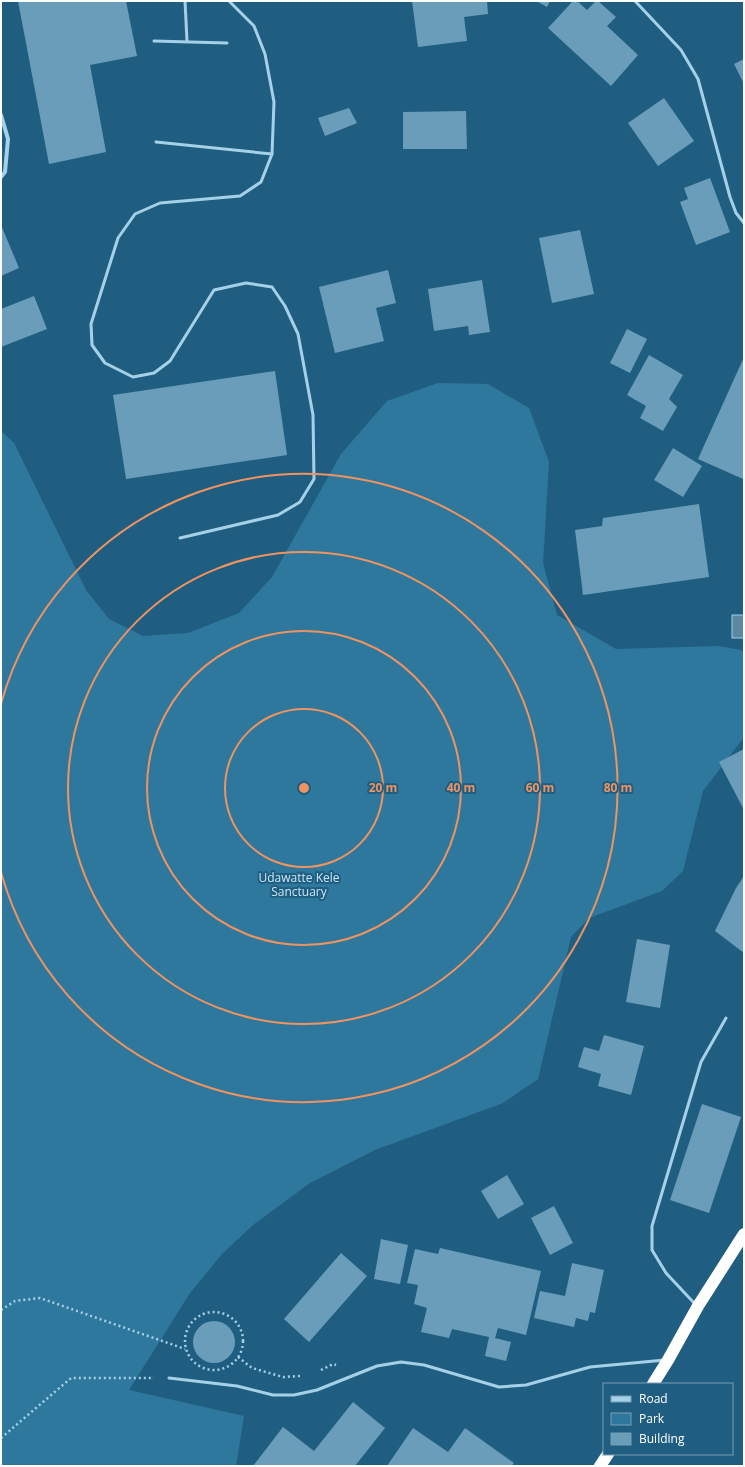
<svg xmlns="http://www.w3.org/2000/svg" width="745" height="1467" font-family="'Open Sans',sans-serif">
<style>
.green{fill:#2f789d}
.water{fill:#5c89a2;stroke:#99cfea}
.building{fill:#699db9}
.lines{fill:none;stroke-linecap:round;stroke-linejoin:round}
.path{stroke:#a5d1e8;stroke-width:2.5;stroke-dasharray:2 3;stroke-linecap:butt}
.lane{stroke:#a5d1e8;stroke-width:3}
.street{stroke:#a5d1e8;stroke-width:4}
.highway{stroke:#fff;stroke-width:12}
.ring{fill:none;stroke:#f09361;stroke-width:2}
.labels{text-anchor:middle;stroke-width:4;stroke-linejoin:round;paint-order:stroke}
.park-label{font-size:12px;fill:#c9e7f6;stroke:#205e81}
.centre{fill:#f09361;stroke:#205e81;stroke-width:2}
.ring-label{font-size:12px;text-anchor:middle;font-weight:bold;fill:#f09361;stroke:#205e81;stroke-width:4;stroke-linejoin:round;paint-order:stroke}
</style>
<rect width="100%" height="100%" fill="#205e81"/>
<polygon class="green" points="438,383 488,384 529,408 549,462 543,563 557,615 616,649 718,646 741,650 744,652 744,737 703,791 683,871 662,891 589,918 571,937 538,1079 503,1103 375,1150 310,1183 253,1225 222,1254 190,1293 129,1390 244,1416 236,1466 1,1466 1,431 14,443 86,590 109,619 143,636 188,633 239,613 272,577 341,454 387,401"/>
<rect class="water" x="732" y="615" width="12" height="23"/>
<g class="building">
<polygon points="18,1 126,1 137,56 90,65 106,152 49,164"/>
<polygon points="412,1 487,1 488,14 464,17 467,41 418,47"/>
<polygon points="536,1 550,1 547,7"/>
<polygon points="573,1 577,1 587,10 596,1 598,1 616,17 607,26 638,55 611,86 548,28"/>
<polygon points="744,59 744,84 734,64"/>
<polygon points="664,98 694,141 658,166 628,123"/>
<polygon points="349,108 357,123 325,136 318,118"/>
<polygon points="466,111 467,149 403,149 403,112"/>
<polygon points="710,178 730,232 696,245 680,202 688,199 684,188"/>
<polygon points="1,225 19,268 1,276"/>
<polygon points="580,230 594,294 552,303 539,238"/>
<polygon points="388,270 396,303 376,308 384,341 335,353 319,287"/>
<polygon points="482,280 490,332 469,335 468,326 434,331 428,289"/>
<polygon points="34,296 47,329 1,347 1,309"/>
<polygon points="627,329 647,339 630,373 610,363"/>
<polygon points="649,355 683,375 669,399 677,407 663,431 640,418 646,406 627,395"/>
<polygon points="744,357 744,478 743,479 698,459"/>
<polygon points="275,371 287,455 126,479 113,395"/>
<polygon points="673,448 702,466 683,497 654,480"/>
<polygon points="699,504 709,577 583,595 575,530 602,526 603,518"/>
<polygon points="744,749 744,810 719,762"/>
<polygon points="744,876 744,953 715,931 736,888"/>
<polygon points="637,939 670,945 660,1008 626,1002"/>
<polygon points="604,1035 644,1046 631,1095 598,1086 601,1074 578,1067 584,1047 599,1051"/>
<polygon points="702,1104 741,1117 709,1213 670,1200"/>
<polygon points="507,1175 524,1204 498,1219 481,1191"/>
<polygon points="554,1206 573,1243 550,1255 531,1218"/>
<polygon points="381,1239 408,1245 400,1284 374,1279"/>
<polygon points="440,1248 541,1271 526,1335 498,1328 495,1338 511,1342 506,1361 485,1356 489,1337 452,1329 449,1338 421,1332 427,1308 414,1304 418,1285 407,1283 415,1249 438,1254"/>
<polygon points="341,1253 367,1276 309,1342 284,1319"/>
<polygon points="572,1263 604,1270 595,1313 590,1312 588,1321 576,1318 574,1327 534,1318 540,1291 565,1296"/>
<circle cx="214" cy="1342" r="21"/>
<polygon points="353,1402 385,1428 355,1466 253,1466 283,1427 314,1451"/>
<polygon points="413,1428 448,1452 465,1428 514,1463 512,1466 387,1466"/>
</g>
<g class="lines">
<g class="path">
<polyline points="1,1310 15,1301 40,1298 185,1349"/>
<circle cx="214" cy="1341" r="29"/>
<polyline points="238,1357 252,1368 283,1377 300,1376"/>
<polyline points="321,1370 333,1364 336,1365"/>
<polyline points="1,1438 71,1378 154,1378"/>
</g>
<g class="lane">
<polyline points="185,1 187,41"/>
<polyline points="635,1 681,50 698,79 730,197 736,213 744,223"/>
<polyline points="154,41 227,43"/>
<polyline points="156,142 272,154"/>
<polyline points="180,538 278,515 300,502 314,479 313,415 298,334 285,306 272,287 246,283 214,290 170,361 154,373 133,377 105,363 92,345 91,324 118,238 135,214 160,203 240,196 261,182 272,154 274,102 265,54 254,26 229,1"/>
<polyline points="695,1304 666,1273 652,1250 652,1226 701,1062 726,1018"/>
<polyline points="169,1378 237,1386 273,1395 294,1395 317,1390 377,1366 401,1362 424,1365 499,1387 526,1385 590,1367 665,1360"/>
</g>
<polyline class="street" points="1,115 8,139 5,172 1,177"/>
<g class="highway">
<polyline points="653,1384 668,1360 698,1306 744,1234"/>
<polyline points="600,1466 608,1454"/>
</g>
</g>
<g class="ring">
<circle cx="304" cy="788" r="79"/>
<circle cx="304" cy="788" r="157"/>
<circle cx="304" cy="788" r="236"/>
<path d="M1 704A314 314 0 1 1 1 872"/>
</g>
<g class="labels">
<g class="park-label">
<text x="299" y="882">Udawatte Kele<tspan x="299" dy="14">Sanctuary</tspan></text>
</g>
</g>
<circle cx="304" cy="788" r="6" class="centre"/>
<g class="ring-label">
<text x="383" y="792">20 m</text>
<text x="461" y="792">40 m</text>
<text x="540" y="792">60 m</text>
<text x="618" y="792">80 m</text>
</g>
<rect width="745" height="1467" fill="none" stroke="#ffffff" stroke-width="4"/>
<rect x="603" y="1383" width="130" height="72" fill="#205e81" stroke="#799eb3"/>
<rect x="611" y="1396" width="20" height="6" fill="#a5d1e8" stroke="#799eb3"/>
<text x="639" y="1403" font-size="12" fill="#ffffff">Road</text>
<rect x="611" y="1413" width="20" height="12" fill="#2f789d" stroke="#799eb3"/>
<text x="639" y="1423" font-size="12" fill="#ffffff">Park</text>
<rect x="611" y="1433" width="20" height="12" fill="#699db9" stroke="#799eb3"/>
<text x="639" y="1443" font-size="12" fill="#ffffff">Building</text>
</svg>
